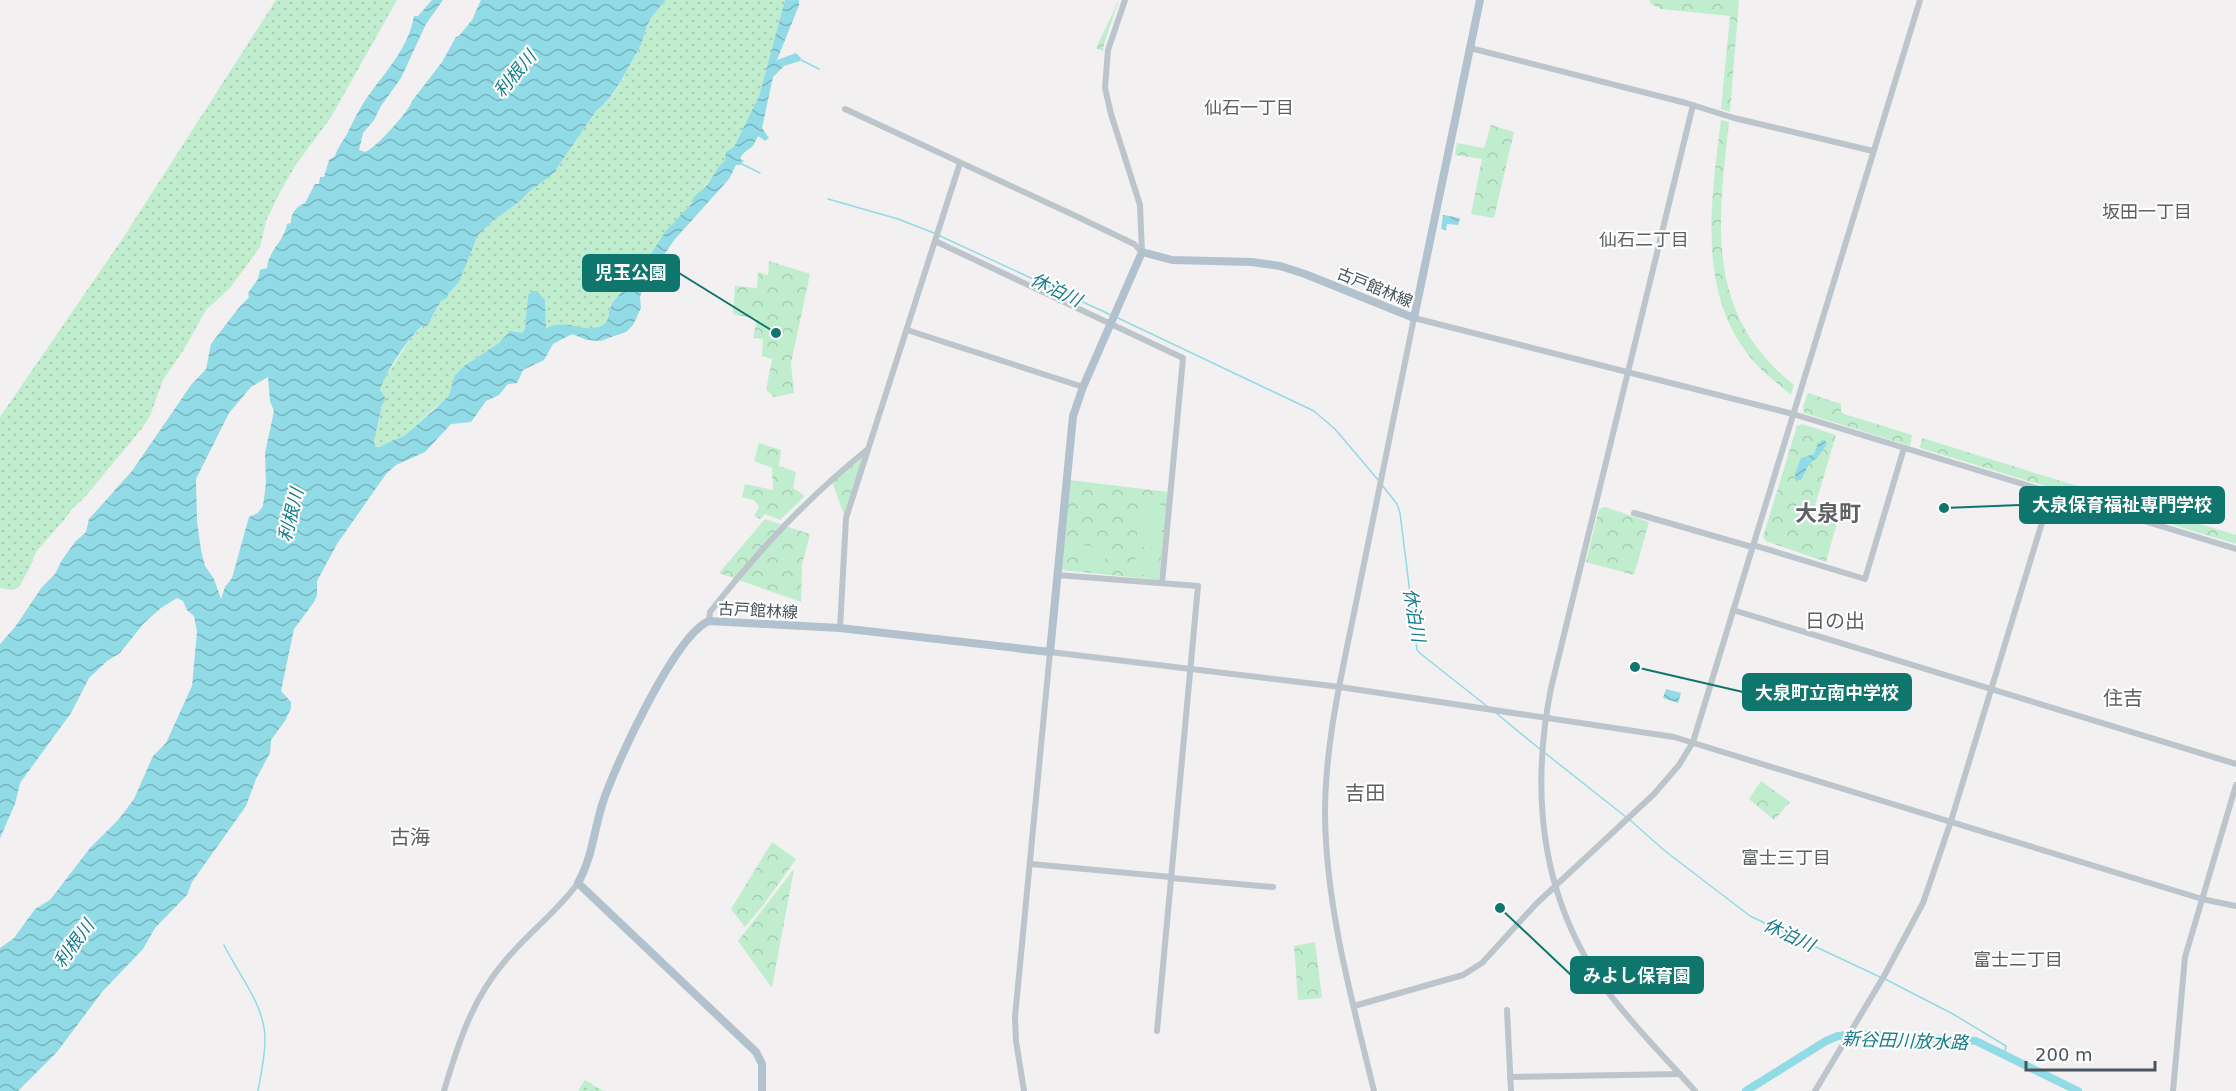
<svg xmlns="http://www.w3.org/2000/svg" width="2236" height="1091" font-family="'DejaVu Sans','Noto Sans JP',sans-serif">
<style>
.grass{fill:url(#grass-dots)}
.forest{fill:url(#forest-crowns)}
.garden{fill:#c1edcf}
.water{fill:url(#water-waves);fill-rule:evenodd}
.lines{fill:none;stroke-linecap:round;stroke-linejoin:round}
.stream{stroke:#91dbe7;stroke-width:1.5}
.river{stroke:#91dbe7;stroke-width:8}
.minor{stroke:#bcc5cc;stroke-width:6}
.major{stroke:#b1c1cd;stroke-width:8}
.labels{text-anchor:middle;stroke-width:4.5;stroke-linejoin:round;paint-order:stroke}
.street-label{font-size:16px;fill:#49545c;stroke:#fff}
.water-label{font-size:18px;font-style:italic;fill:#147d8e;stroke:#fff}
.neighbourhood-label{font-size:18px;fill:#5d6164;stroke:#fff}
.quarter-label{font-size:20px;fill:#5d6164;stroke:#fff}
.district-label{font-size:22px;font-weight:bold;fill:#5d6164;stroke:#fff}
.leader{fill:none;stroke:#0f766e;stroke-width:2}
.callout-dot{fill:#0f766e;stroke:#fff;stroke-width:2}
.callout{fill:#0f766e;stroke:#0f766e;stroke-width:2}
.callout-label{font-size:18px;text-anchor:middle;font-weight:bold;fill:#fff}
</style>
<defs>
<pattern id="grass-dots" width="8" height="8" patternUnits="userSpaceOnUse" patternTransform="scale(1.5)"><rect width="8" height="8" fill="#c1edcf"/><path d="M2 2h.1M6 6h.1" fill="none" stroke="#a7cdb4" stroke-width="1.8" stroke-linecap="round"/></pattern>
<pattern id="forest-crowns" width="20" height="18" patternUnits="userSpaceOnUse" patternTransform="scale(1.5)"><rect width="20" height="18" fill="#c1edcf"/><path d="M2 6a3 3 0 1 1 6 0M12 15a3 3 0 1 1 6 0" fill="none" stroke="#a7cdb4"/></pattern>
<pattern id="water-waves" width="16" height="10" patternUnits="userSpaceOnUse" patternTransform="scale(1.5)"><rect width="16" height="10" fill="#91dbe7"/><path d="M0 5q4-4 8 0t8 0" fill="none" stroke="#78b4be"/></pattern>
</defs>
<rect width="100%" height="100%" fill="#f2f0f0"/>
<g class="grass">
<polygon points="276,0 397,0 331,117 295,166 279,194 266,221 260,247 230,288 206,310 183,351 163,380 150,416 143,427 85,497 71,510 65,519 36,552 29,569 19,587 13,590 0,588 0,417 123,238"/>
<path d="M666,0H785L759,96L734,147L728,152L725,161L654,249L630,286C624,289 614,299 611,306C607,314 611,321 601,326C584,335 565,319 547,328L545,327L546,318L528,295L525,329L522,333L507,334L499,343L464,366L455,375L449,395L404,436L384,447L375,446L374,441L382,405L380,390L384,379L411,338L434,315L441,301L459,282L478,235L494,220L519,202L531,190L553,174L596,111C616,97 627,70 639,49C644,40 645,28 651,18C655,12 661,6 666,0Z"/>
<polygon points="585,1080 603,1091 578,1091"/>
</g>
<g class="forest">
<polygon points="1119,0 1104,44 1103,51 1096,48"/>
<polygon points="1649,0 1739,0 1730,112 1721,109 1730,16 1661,9 1651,4"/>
<path d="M1721,120L1729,122C1718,223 1704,313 1794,385L1791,395C1780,385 1767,376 1757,365C1695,298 1711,202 1721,120Z"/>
<polygon points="1491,125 1514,132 1494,218 1471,214 1482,159 1455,155 1457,143 1484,148"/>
<polygon points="769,261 810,274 791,363 794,393 774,397 766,390 772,359 762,356 763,339 753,338 757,319 733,314 735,286 757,288 758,272 768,275"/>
<polygon points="1808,393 1841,404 1841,413 1912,435 1910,446 1804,413 1803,406"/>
<polygon points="1802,424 1836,435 1812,516 1837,523 1826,562 1766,541 1763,537 1797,426"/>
<polygon points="1922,438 2236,535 2236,544 1920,448"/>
<polygon points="759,443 781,450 779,466 796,472 793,488 805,496 780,520 765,514 760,519 754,516 759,507 754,500 742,497 745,484 773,490 772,468 754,461"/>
<polygon points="867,454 844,515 832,482"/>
<polygon points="1070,480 1168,492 1159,580 1061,570"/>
<polygon points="1605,507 1649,522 1634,575 1586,562 1599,509"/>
<polygon points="765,519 810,534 802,565 801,602 719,573"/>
<polygon points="1761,781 1790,802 1774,820 1749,799"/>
<polygon points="772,842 796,859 764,904 745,927 731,909"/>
<polygon points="794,869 775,971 772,988 738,941"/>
<polygon points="1315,942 1322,998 1298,1000 1294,946"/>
</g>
<g class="garden">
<polygon points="1140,503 1164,505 1160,549 1136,546"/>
<polygon points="1081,545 1106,548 1104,570 1079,568"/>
<polygon points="1136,551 1159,553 1157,576 1134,574"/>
</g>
<g class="water">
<path d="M432,0H443L426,24L401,78L381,106L374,120L363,133L359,150L365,152C376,148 409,111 412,101L442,62L456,37L459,36L472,20L481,0H666C661,6 655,12 651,18C645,28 644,40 639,49C626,70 616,96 596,111L553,174L531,190L519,202L494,220L478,235L459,282L448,294L447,298L441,301L427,326H422C406,341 387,370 380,390L386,399L382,405L374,441L375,446L379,447L404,436L434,410L449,395L455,375L464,366L499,343L510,331L522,333L525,329L528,295L533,291H537L545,300L546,328C568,318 583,334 601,326C611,321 607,314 611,306C614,299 624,289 630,286L665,232L692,203L693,198L707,185L720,165L725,161L726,152L734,147L759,96L785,0H799V5L777,60L796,53L801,58L800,61L784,66L773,77L762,128L769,138L765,141L758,136L753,146C748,150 742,153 740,159L744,161L740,165H736L729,179L675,239L645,282L640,297L641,308L633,325L626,332L600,341L587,340L572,334L553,344L544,360L523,370L517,383L508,384L499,395L486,401L471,422L451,424L425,452L396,465L386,474L337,544L317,581V595L314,602L294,629L281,691L291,702V708L285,721L271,740L270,753L256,779L246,806L192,882L187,895L155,928L143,949L102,992L57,1052L18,1091H0V948L14,938L35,909L50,900L90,848L119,819L134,799L153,756L166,743L192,686L197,632L194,616L187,610L183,601L177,598L161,608L144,623L120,653L107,661L89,678L71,713L20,783L15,804L0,838V644L15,627L42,587L55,574L62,560L75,542L86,532L89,519L132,471L191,385L206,369L211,344L237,310L249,297L248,293L258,279L260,270L267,268C268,251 285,240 287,224L291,223C290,214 297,206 305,203L315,184H319L320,177H324L329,160L335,156C337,148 344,140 348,132C355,118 361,105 371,92C388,69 409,46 414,16H418ZM268,377L270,401L274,411L265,453L266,483L263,506L258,513L249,517L232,578L225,587L221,599L214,579L205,566L201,550L197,521L196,479L229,413L251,387Z"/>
<polygon points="1443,215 1460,218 1458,225 1447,224 1446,230 1441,229"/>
<polygon points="1824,439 1827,444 1817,458 1809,464 1801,480 1796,480 1795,474 1801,458 1814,454 1818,443"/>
<polygon points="1666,689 1681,693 1678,703 1663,698"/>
</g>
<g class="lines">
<g class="stream">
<polyline points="801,60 819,69"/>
<polyline points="742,164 760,173"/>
<polyline points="828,199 898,219 934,233"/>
<polyline points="938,235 1111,315"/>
<polyline points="1118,318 1314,411 1335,429 1379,481"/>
<polyline points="1382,485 1397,504 1400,513 1417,650 1421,654 1488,707"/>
<polyline points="1496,713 1541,750"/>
<polyline points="1545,753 1626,817"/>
<polyline points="1630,820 1665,851 1750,916 1880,977"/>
<path d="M224,945C238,974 265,1005 265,1039C265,1056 261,1074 258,1091"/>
<polyline points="1885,979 1953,1014 2006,1046 2004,1056"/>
</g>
<polyline class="river" points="1746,1091 1826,1041 1838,1036 1856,1034 1976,1041 2078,1091"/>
<g class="minor">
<polyline points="1125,0 1108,50 1105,88 1111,114 1140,205 1142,252"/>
<polyline points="1470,48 1686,103 1734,118 1873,151"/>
<path d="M1693,105L1551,688C1530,795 1541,898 1605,988C1632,1025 1665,1057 1695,1091"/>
<polyline points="845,109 1080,218 1134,244 1142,252"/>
<polyline points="935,241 1183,358 1162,583"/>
<polyline points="907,330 1083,387"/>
<polyline points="1634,513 1752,547"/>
<polyline points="1753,545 1865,579 1904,448"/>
<polyline points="1057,575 1198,586 1157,1031"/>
<polyline points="1733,610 2236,764"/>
<path d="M709,621L710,612C760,549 805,500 868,449"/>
<polyline points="840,628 846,518 960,163"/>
<polyline points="1031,864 1171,877"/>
<polyline points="1171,878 1273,887"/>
<polyline points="1354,1006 1463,975 1482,963 1536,904 1654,794 1679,765 1693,742 1920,0"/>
<polyline points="1507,1010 1511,1091"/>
<polyline points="1510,1077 1680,1074"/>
<path d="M444,1091C458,1044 472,999 505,961C528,933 557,912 578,883"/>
<polyline points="1024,1091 1016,1041 1015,1017 1050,652 1340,687 1674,737 2202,899 2236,906"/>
<path d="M1374,1091C1352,1000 1326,908 1325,814C1325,742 1342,673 1356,603C1376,508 1395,413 1414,318L1793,414L2236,549"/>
<polyline points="1815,1091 1884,976 1923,903 1951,821 2051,493"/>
<polyline points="2173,1091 2185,957 2236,785"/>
</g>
<path class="major" d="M762,1091V1064L756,1052L578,883C592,858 594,831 602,805C614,767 675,635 709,621L840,628L1050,652L1073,416L1083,387L1142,252L1172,260L1252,262L1280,266L1305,274L1414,318L1480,0"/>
</g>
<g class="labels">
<g class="street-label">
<text transform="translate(1375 287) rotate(22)" y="6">古戸館林線</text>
<text transform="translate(758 610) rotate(3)" y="6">古戸館林線</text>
</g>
<g class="water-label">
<text transform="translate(515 74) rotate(-50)" y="6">利根川</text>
<text transform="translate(1056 290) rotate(26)" y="6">休泊川</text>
<text transform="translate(291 515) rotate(-76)" y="6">利根川</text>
<text transform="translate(1414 615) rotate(80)" y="6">休泊川</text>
<text transform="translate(1789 935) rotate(25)" y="6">休泊川</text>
<text transform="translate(74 944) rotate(-54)" y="6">利根川</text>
<text transform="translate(1905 1041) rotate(2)" y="6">新谷田川放水路</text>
</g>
<g class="neighbourhood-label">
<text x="1249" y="114">仙石一丁目</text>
<text x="2147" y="218">坂田一丁目</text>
<text x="1644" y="246">仙石二丁目</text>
<text x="1786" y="864">富士三丁目</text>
<text x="2018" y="966">富士二丁目</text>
</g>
<g class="quarter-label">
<text x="1835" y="628">日の出</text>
<text x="2123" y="705">住吉</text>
<text x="1365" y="800">吉田</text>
<text x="410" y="844">古海</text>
</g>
<g class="district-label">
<text x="1828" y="521">大泉町</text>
</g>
</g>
<path class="leader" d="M776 333L679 273M1944 508L2020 505M1635 667L1743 692M1500 908L1571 975"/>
<g class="callout-dot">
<circle cx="776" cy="333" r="6"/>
<circle cx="1944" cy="508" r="6"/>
<circle cx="1635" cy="667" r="6"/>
<circle cx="1500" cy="908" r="6"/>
</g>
<g class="callout">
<rect x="583" y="255" width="96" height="36" rx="6"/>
<rect x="2020" y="487" width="204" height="36" rx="6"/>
<rect x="1743" y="674" width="168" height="36" rx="6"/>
<rect x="1571" y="957" width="132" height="36" rx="6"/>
</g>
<g class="callout-label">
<text x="631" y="279">児玉公園</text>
<text x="2122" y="511">大泉保育福祉専門学校</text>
<text x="1827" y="699">大泉町立南中学校</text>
<text x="1637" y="982">みよし保育園</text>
</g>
<path d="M2026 1061v9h129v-9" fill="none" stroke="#49545c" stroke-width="3"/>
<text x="2035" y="1061" font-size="18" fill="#49545c" stroke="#ffffff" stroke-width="4.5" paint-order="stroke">200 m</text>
</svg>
